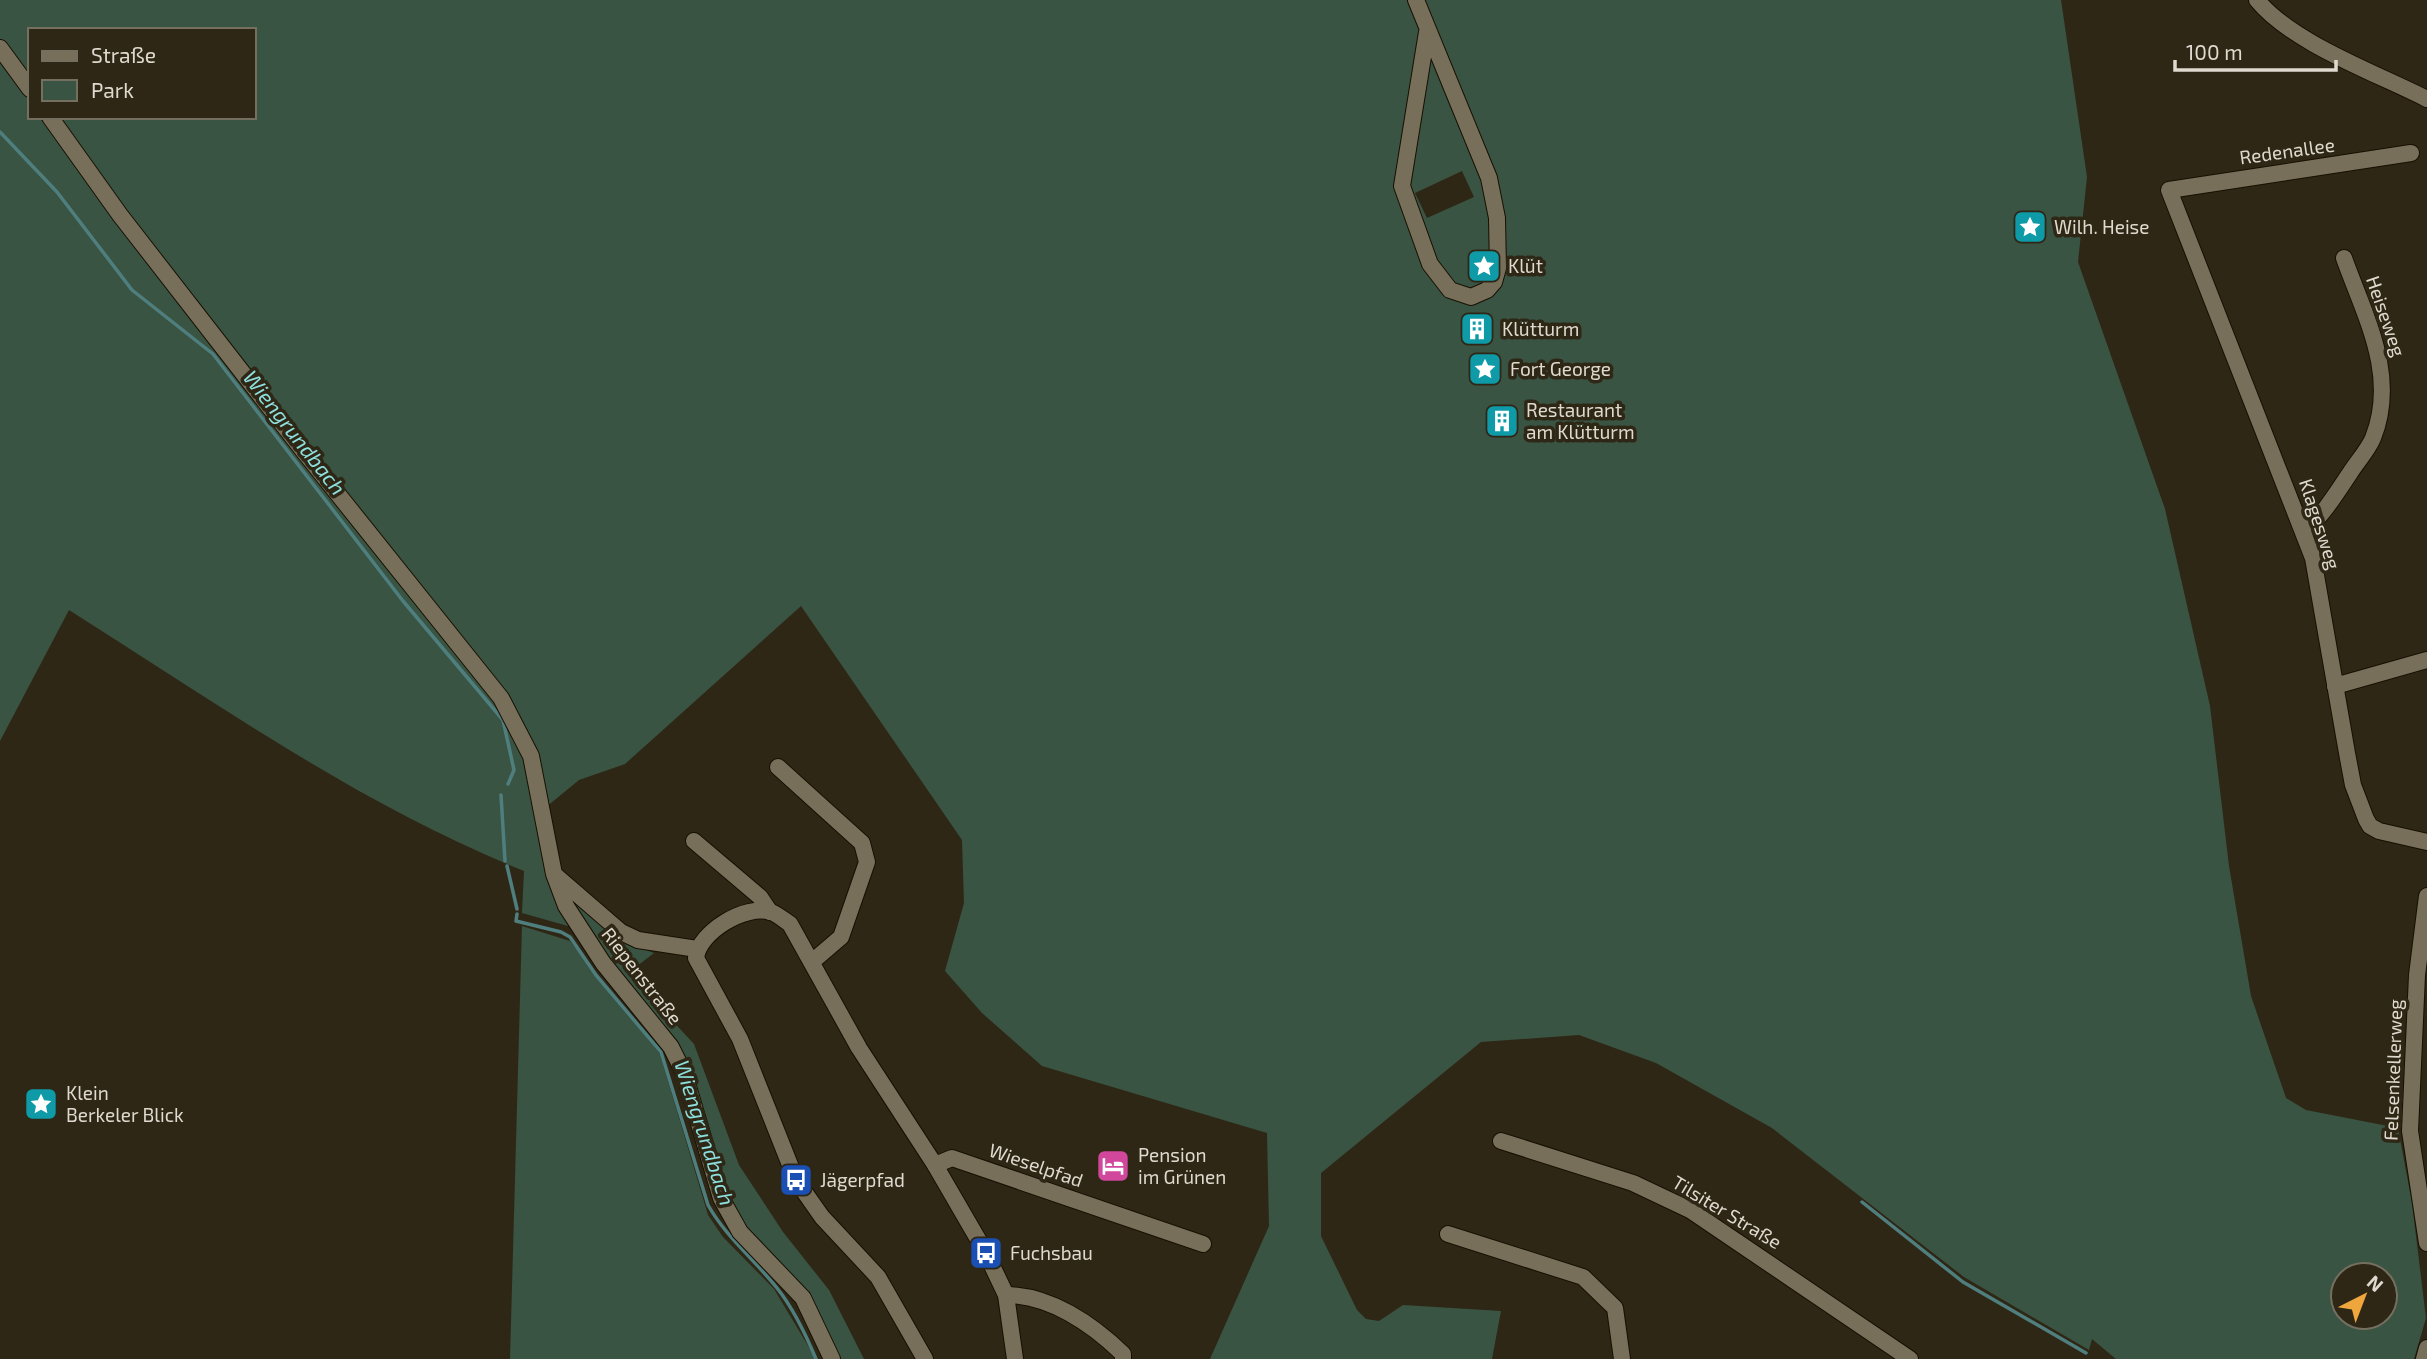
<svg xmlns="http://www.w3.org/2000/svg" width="2427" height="1359" font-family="'Exo 2',sans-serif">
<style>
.green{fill:#3a5443;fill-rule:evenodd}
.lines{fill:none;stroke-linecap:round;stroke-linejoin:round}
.stream{stroke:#4f7e7e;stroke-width:3.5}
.minor-casing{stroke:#171002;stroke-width:18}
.minor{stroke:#786f5b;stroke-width:16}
.labels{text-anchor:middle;stroke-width:7;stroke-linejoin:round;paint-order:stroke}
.street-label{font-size:19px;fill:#dfdacf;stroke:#2f2715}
.poi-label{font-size:19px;fill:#dfdacf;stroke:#2f2715;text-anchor:start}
.water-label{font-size:21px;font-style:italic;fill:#8de0df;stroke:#2f2715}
</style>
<rect width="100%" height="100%" fill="#2f2715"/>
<g class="green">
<path d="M0,0H2061L2087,177L2078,262L2165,509L2210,706L2229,866L2251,996L2286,1098L2306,1110L2398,1128L2412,1203L2426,1318L2414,1359H2116L2092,1339L2089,1350L1964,1277L1772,1128L1656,1063L1579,1035L1481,1042L1321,1173V1236L1357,1310L1366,1319L1379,1321L1403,1305L1501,1311L1492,1359H1210L1269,1226L1267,1133L1042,1066L982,1013L945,971L964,903L962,840L801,606L625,764L579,780L540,812L576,924L568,926L522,913L524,871C362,806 216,703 69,610L0,741ZM30,30H254V117H30ZM1462,171L1474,197L1427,218L1415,193ZM2343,1275H2385V1317H2343Z"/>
<polygon points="569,893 621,941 654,953 628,973 694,1044 739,1165 783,1232 829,1290 864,1359 838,1359 725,1198 690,1071 604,957"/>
<polygon points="522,926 570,941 660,1054 708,1215 723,1237 774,1289 816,1359 510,1359"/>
</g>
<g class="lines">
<g class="stream">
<polyline points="0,132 57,192 132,290 213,354 403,601 503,720 514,770 508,784"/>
<polyline points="501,795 505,861"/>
<polyline points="507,866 517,909"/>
<path d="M517,914L516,921L561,932L570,937L596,975L661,1052L708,1205C726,1237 754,1259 777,1288C793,1308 806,1335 816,1359"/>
<polyline points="1862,1202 1963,1282 2086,1353"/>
</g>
<defs>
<g id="minor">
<polyline points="1416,0 1489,178 1497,218 1498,268 1494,282 1487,290 1471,297 1450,290 1430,264 1402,186 1427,32"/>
<path d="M2257,0C2292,43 2376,73 2427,99"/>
<polyline points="0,48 30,89"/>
<polyline points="50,117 120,215 305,453 501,698 531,756 554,874 566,906 603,963 671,1047 684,1073 721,1198 740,1232 803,1298 832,1359"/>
<polyline points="2411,153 2169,190 2313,558 2347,753 2353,785 2366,819 2370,826 2379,831 2427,842"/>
<path d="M2304,532C2323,515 2336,494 2350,473C2357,462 2368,450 2373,438C2398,375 2365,317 2344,258"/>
<polyline points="2335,686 2427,660"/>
<polyline points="778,767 862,843 867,862 841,937 813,961"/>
<polyline points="694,841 760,897 770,912"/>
<polyline points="555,875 621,932 638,940 697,949"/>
<polyline points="2427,896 2417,975 2410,1131 2427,1243"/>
<polyline points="1501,1141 1633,1183 1690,1210 1910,1359"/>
<polyline points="935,1165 952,1158 1203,1244"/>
<polyline points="1448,1234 1583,1277 1615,1308 1622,1359"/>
<path d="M1006,1295C1050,1295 1092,1324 1123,1354V1359"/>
<path d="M925,1359L878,1277L822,1217L796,1180L740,1039L696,958C699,932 745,904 771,912C777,914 784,920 790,924L859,1048L935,1165L986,1253L1006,1295L1015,1359"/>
<polyline points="2424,1359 2427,1348"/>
</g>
</defs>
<use href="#minor" class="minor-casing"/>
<use href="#minor" class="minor"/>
</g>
<defs>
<symbol id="sight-square" viewBox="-11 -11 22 22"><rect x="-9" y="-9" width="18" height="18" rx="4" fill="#0f9aa8" stroke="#2f2715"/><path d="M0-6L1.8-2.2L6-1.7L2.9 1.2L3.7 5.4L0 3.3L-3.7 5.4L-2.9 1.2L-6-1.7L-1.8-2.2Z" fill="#fff"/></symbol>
<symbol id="building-square" viewBox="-11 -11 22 22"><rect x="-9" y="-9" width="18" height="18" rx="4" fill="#0f9aa8" stroke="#2f2715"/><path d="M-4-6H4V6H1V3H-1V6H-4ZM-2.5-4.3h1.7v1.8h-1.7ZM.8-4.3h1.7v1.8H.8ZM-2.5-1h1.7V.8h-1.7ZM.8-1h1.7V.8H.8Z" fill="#fff"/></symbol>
<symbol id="hotel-square" viewBox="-11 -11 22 22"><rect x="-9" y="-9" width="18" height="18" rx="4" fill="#d1479c" stroke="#2f2715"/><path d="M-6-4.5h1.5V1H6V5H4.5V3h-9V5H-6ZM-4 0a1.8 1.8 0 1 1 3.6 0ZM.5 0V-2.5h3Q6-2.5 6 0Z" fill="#fff"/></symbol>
<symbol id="bus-square" viewBox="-11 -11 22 22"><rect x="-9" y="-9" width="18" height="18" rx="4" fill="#1a4fb4" stroke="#2f2715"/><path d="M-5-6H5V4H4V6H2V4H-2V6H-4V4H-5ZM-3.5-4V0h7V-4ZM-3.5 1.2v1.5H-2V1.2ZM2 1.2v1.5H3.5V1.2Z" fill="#fff"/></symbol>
</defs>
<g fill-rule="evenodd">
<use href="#sight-square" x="2011" y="208" width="38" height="38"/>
<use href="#sight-square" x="1465" y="247" width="38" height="38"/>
<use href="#building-square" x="1458" y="310" width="38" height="38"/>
<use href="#sight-square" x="1466" y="350" width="38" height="38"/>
<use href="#building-square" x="1483" y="402" width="38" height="38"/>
<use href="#sight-square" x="22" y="1085" width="38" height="38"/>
<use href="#hotel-square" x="1094" y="1147" width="38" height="38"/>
<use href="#bus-square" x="777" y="1161" width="38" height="38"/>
<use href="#bus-square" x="967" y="1234" width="38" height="38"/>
</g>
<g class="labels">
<g class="street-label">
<text transform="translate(2287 151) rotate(-8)" y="7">Redenallee</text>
<text transform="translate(2386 316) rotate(71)" y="7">Heiseweg</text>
<text transform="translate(2320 524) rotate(72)" y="7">Klagesweg</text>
<text transform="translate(642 976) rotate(52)" y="7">Riepenstraße</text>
<text transform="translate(2393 1070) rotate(-88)" y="7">Felsenkellerweg</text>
<text transform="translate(1036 1165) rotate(19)" y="7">Wieselpfad</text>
<text transform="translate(1727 1212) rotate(31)" y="7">Tilsiter Straße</text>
</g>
<g class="poi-label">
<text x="2054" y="234">Wilh. Heise</text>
<text x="1508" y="273">Klüt</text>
<text x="1502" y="336">Klütturm</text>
<text x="1510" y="376">Fort George</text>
<text x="1526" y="417">Restaurant<tspan x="1526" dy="22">am Klütturm</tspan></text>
<text x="66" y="1100">Klein<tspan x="66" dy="22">Berkeler Blick</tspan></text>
<text x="1138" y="1162">Pension<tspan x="1138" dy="22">im Grünen</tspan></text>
<text x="820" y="1187">Jägerpfad</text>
<text x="1010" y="1260">Fuchsbau</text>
</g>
<g class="water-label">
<text transform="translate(294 433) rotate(52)" y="7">Wiengrundbach</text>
<text transform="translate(704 1133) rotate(72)" y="7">Wiengrundbach</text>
</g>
</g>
<rect x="28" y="28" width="228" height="91" fill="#2f2715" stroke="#756f5f" stroke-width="2"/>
<rect x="42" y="51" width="35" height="10" fill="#786f5b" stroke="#756f5f" stroke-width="2"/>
<text x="91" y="63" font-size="21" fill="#dfdacf">Straße</text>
<rect x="42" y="80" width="35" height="21" fill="#3a5443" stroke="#756f5f" stroke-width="2"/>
<text x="91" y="98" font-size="21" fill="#dfdacf">Park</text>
<g transform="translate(2364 1296) rotate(42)"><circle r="33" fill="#2f2715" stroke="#756f5f" stroke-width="2"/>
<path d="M0-5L12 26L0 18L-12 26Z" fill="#efa73d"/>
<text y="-10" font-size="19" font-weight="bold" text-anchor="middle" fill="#dfdacf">N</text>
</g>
<path d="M2175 60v10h161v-10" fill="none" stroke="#dfdacf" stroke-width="3.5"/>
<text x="2186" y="60" font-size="21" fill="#dfdacf" stroke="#2f2715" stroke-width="5" paint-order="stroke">100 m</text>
</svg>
